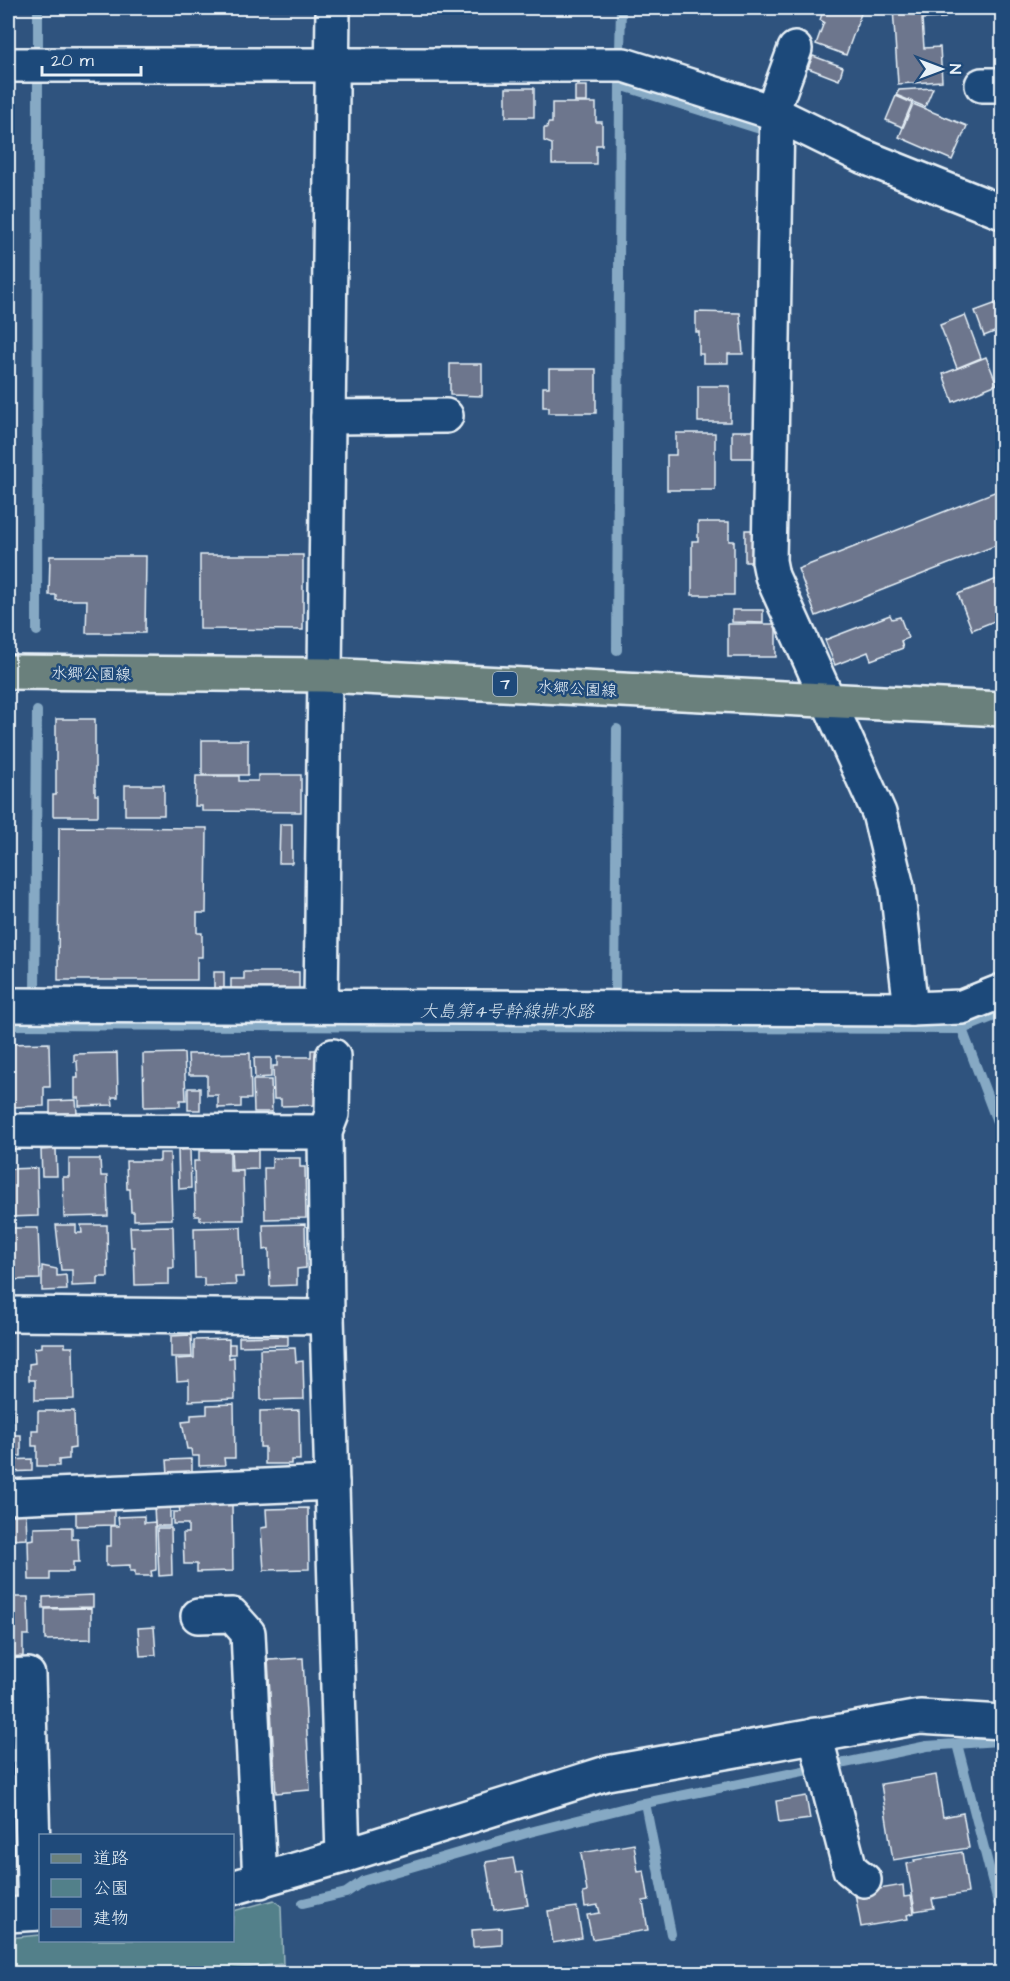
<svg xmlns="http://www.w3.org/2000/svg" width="1010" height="1981" font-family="'Architects Daughter','Klee One',sans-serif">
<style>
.green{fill:#52808a;stroke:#9db8c1;stroke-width:1.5}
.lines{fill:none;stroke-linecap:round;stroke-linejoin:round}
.stream{stroke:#86a9c4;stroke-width:10}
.building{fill:#6d768d;stroke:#e8f1f8;stroke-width:1.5}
.minor-casing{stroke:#e8f1f8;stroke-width:38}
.major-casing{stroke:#e8f1f8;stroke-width:38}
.minor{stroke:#1f4a7a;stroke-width:33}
.major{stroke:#6a807c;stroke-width:33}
.labels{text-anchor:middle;stroke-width:5;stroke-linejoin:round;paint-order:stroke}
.shield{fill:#1f4a7a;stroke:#acbfd2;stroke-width:1.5}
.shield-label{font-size:15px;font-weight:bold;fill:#e8f1f8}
.street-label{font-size:16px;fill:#e8f1f8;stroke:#1f4a7a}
.water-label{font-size:18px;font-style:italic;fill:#cfdfeb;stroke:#1f4a7a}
</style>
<rect width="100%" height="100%" fill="#2f537e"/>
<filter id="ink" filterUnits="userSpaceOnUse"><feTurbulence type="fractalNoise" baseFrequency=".0167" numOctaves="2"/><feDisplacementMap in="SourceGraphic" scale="12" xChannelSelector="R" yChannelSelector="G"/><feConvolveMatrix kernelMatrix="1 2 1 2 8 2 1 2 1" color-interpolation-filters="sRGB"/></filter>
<g filter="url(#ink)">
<polygon class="green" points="274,1900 281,1906 283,1964 178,1974 8,1973 8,1938 40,1935 40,1940 232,1940 233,1911"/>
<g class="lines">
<g class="stream">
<polyline points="38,50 38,8"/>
<polyline points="620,51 621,8"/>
<polyline points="37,631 38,81"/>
<polyline points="617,650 620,85 760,129"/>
<polyline points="35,993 37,711"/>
<polyline points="615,996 617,729"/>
<polyline points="8,1025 962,1029 1002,1013"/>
<polyline points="962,1029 1002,1135"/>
<polyline points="957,1744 1000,1910"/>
<polyline points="840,1764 927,1746 998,1741"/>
<polyline points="645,1803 671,1934"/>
<polyline points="303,1903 346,1893 363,1881 530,1832 645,1803 808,1770"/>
</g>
</g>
<g class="building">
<polygon points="824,8 863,8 846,55 816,44 824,22 820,20"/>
<polygon points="893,8 944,8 945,18 922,19 924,48 940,47 942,81 898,84"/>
<polygon points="813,56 843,67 839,80 808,68"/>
<rect x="575" y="86" width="12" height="16"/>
<rect x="506" y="88" width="28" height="29"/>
<polygon points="933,88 925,107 896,95 899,90"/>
<polygon points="896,96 912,103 902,127 886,120"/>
<polygon points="552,103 596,103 596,122 602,122 602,145 596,145 596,164 552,164 552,144 544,141 544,128 547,128 548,123 552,123"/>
<polygon points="913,104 967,126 952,160 899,137"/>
<polygon points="1002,301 1002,329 984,336 975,311"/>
<polygon points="696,312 740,313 743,354 728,354 728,363 703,363 703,354 699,354 699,332 696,332"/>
<polygon points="965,315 981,358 957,368 940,325"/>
<polygon points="986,357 997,384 953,402 943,374"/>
<polygon points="450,364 482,364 482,396 450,395"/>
<polygon points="549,369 596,369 596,413 549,413 549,407 543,407 543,387 549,387"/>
<rect x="698" y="386" width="32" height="36"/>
<rect x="732" y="431" width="25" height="27"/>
<polygon points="676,433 715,433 715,490 667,490 667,455 676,455"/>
<polygon points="1002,489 1002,543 816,616 798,569"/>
<polygon points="698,522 729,522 729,541 734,541 734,595 692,595 692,541 698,541"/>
<rect x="745" y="530" width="9" height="32"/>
<polygon points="200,555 303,555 303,630 200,629"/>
<polygon points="50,556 146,556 145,633 86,633 87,600 56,600 56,595 49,595"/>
<polygon points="1002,577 1002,618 972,630 958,594"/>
<polygon points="732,610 763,610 763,623 732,622"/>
<polygon points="890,615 892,619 900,617 908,638 901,641 903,648 871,660 868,652 835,665 825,640"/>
<rect x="728" y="624" width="48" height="33"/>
<polygon points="56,719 95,719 95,795 98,795 98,816 53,816 53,795 56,795"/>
<rect x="202" y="740" width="46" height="35"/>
<polygon points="258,775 301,775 301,812 202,811 202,806 195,806 196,776 239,776 239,781 258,781"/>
<rect x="125" y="785" width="39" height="30"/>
<polygon points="280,824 292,824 292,863 279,863"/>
<polygon points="59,827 207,828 206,913 197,913 197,933 202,933 202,957 197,957 197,980 58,980"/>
<rect x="214" y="972" width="10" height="17"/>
<polygon points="244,972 299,972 299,989 231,989 231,979 244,979"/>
<polygon points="49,1043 50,1087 44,1087 44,1106 12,1107 11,1087 8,1088 8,1044"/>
<polygon points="311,1050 324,1050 317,1105 281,1106 281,1099 274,1099 273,1066 277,1066 277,1057 311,1057"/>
<polygon points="117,1053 118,1097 112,1097 113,1105 79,1106 79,1098 75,1098 75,1078 78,1078 77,1061 74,1061 74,1054"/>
<polygon points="184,1053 186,1100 180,1100 180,1106 144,1107 143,1054"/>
<polygon points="250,1053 251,1099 241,1099 241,1107 218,1108 218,1095 207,1095 207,1075 189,1075 188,1054"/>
<polygon points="254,1058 271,1058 271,1077 255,1078"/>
<polygon points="253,1080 271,1080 272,1112 254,1112"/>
<rect x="188" y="1088" width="12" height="22"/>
<polygon points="76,1100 77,1113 50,1114 50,1101"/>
<polygon points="56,1149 57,1176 42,1176 41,1150"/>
<polygon points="190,1149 191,1188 179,1189 178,1150"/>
<polygon points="231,1150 258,1150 258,1169 232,1170"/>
<polygon points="199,1151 230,1151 230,1171 243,1171 244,1220 200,1220 200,1216 195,1216 194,1161 199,1161"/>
<polygon points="160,1153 170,1153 172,1219 134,1220 134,1212 131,1212 130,1189 127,1189 126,1161 160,1161"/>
<polygon points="272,1158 300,1158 300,1167 305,1167 306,1218 265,1219 264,1168 272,1168"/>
<polygon points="69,1159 100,1159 101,1176 107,1176 108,1216 64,1217 63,1177 69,1177"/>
<polygon points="37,1168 38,1216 8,1217 8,1169"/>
<polygon points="305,1224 306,1268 297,1269 297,1285 270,1286 269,1249 264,1250 263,1225"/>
<polygon points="56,1225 76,1225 76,1233 82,1233 81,1225 107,1225 108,1277 98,1277 98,1285 72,1286 72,1270 61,1270"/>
<polygon points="173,1226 174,1268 169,1268 169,1284 135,1285 134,1247 131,1247 130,1227"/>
<polygon points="241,1227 243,1277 235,1277 236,1285 204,1286 204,1278 195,1278 194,1228"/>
<polygon points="8,1228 38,1228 40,1279 8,1280"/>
<polygon points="42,1266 57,1269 57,1276 66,1275 67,1290 42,1291"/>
<polygon points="191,1335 192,1357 171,1357 171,1336"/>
<polygon points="288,1336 288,1345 239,1346 239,1337"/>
<polygon points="229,1339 229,1358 234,1357 235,1399 189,1401 189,1380 177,1381 176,1359 194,1358 194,1340"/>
<polygon points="42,1343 65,1343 65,1347 73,1347 74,1399 35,1400 35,1380 29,1380 29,1364 35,1363 34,1348 42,1347"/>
<rect x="229" y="1344" width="6" height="10"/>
<polygon points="295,1348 296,1362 303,1361 304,1399 261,1400 260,1349"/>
<polygon points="234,1404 235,1458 224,1458 225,1465 199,1466 199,1456 192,1456 191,1449 187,1449 182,1422 191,1421 191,1415 207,1414 207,1405"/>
<polygon points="8,1408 13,1408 13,1431 8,1432"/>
<polygon points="299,1410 300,1460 291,1460 291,1464 265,1464 265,1447 260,1447 260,1411"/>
<polygon points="38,1411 74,1411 75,1448 69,1449 69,1459 59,1460 59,1466 37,1466 37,1446 32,1446 32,1430 38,1430"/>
<polygon points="9,1435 21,1435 21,1456 10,1456"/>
<polygon points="32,1459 32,1471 8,1472 8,1460"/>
<polygon points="192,1459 192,1474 168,1474 167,1460"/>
<polygon points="154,1505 170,1505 170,1526 155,1526"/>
<polygon points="232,1505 233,1571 197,1572 197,1564 184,1564 183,1533 188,1533 188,1524 173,1524 173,1512 180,1512 179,1506"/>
<polygon points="114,1506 114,1525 76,1526 76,1507"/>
<polygon points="308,1508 309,1569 264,1570 261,1528 267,1527 266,1509"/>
<polygon points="8,1513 26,1513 27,1539 8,1540"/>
<polygon points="144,1516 144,1523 155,1522 156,1570 151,1571 152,1576 135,1576 135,1571 130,1571 130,1565 106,1566 106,1546 111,1546 111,1526 119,1526 118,1517"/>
<polygon points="72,1527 72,1539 78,1539 79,1562 73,1562 73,1572 50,1572 50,1580 29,1580 28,1540 34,1539 34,1528"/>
<polygon points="157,1528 171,1528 172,1575 159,1576"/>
<polygon points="93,1595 93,1607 43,1608 43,1597"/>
<polygon points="8,1597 28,1597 29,1635 23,1635 23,1656 8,1657"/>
<polygon points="91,1608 91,1639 45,1640 45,1609"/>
<polygon points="154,1627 156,1655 140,1656 138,1628"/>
<polygon points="303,1658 310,1790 276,1793 268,1660"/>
<polygon points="8,1699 9,1699 10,1742 8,1742"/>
<polygon points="936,1775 943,1817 963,1813 969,1848 893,1860 881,1784"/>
<polygon points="806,1796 810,1819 779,1823 776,1801"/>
<polygon points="8,1839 10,1839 11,1888 8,1888"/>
<polygon points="634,1844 638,1872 644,1871 649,1900 643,1901 648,1930 592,1939 587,1915 600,1913 598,1905 585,1907 583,1893 587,1892 581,1853"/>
<polygon points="962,1852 968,1893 932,1899 934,1908 915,1911 907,1864 915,1862 914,1860"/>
<polygon points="513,1858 516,1873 522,1872 528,1905 494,1910 486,1862"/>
<polygon points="903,1885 904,1897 911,1896 914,1913 907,1915 908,1919 861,1927 855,1893"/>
<polygon points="577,1907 582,1938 553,1943 548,1911"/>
<polygon points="502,1928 502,1945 473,1947 472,1930"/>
</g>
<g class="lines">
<defs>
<g id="minor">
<polyline points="8,65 624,65 772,112 862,156 1002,212"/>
<polyline points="982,85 1002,85"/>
<polyline points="772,112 795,49"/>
<polyline points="777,114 769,561 772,576 879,813 897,887 911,1009"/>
<polyline points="328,417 446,416"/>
<polyline points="8,1005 911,1009 962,1007 1002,991"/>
<polyline points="321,1005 333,8"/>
<polyline points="333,1056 332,1114 325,1132 327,1317 343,1856"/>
<polyline points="8,1131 325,1132"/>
<polyline points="8,1314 327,1317"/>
<polyline points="8,1497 332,1483"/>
<polyline points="198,1616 232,1615 248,1633 260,1881"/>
<polyline points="8,1676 28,1675 35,1913"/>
<polyline points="815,1735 850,1869 864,1880"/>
<polyline points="232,1888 343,1856 607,1773 920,1717 1002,1722"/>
<polyline points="8,1915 40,1913"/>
</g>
<polyline id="major" points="8,672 324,675 1002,709"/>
</defs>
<use href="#minor" class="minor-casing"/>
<use href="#major" class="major-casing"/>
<use href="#minor" class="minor"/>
<use href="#major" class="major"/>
</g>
</g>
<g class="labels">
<rect class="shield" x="493" y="672" width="24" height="24" rx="4.5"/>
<g class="shield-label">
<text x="505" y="689">7</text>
</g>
<g class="street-label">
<text transform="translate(91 673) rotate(1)" y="6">水郷公園線</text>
<text transform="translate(577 688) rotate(3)" y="6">水郷公園線</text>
</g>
<g class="water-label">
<text x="507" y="1017">大島第4号幹線排水路</text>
</g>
</g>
<rect width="1010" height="1981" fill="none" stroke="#1f4a7a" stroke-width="30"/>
<rect x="15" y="15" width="980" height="1951" fill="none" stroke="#e8f1f8" stroke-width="2" filter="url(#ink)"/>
<rect x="39" y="1834" width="195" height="108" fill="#1f4a7a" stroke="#6f8dac" stroke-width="1.5"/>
<rect x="51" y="1854" width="30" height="9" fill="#6a807c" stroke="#6f8dac" stroke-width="1.5"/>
<text x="93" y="1864" font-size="18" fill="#e8f1f8">道路</text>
<rect x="51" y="1879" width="30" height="18" fill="#52808a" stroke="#6f8dac" stroke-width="1.5"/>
<text x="93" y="1894" font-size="18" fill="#e8f1f8">公園</text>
<rect x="51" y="1909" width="30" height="18" fill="#6d768d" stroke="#6f8dac" stroke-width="1.5"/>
<text x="93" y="1924" font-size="18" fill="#e8f1f8">建物</text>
<g transform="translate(941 69) rotate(90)" stroke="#1f4a7a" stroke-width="4.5" paint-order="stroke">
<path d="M0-4.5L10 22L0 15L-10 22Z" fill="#e8f1f8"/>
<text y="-9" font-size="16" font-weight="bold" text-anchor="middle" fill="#e8f1f8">N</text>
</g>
<path d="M42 66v9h99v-9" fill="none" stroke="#e8f1f8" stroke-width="3"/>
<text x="51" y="66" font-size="18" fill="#e8f1f8" stroke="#1f4a7a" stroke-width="4.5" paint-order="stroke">20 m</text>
</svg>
